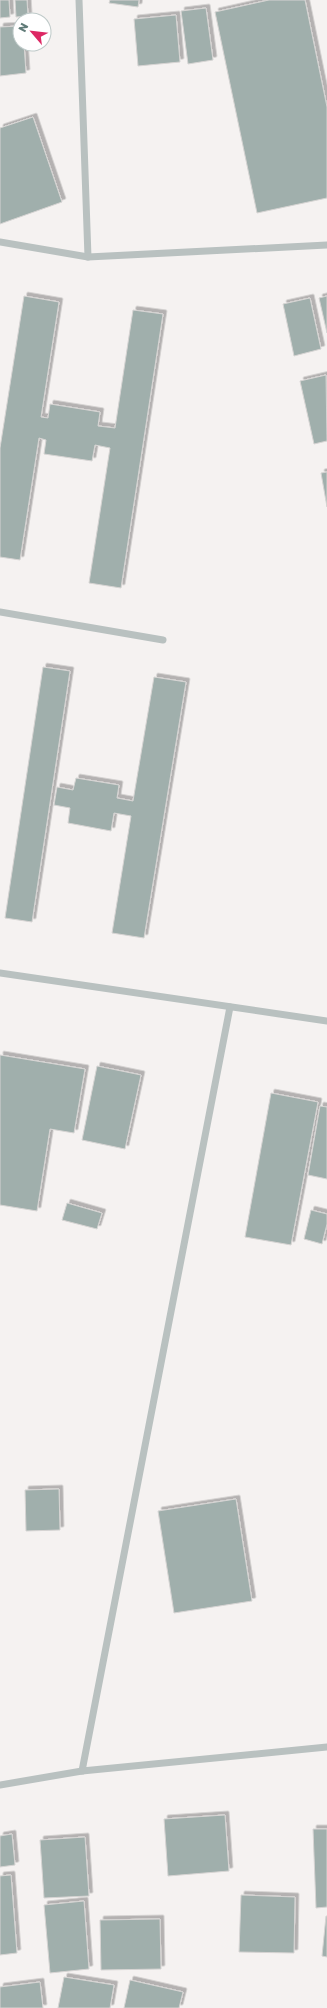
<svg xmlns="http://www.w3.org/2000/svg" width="327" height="2008" font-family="'Golos Text',sans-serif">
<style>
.building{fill:#a0afac;stroke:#d6d4d3;filter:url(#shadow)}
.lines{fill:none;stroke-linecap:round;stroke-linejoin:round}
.minor{stroke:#b9c1c0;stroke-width:7}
</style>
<defs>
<filter id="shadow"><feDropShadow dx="3.5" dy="-3.5" stdDeviation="0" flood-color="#0004"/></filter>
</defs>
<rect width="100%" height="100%" fill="#f5f2f1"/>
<g class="building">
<polygon points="0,0 9,0 10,17 0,18"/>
<polygon points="15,0 27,0 28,16 16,17"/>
<polygon points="110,0 139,0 138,7 109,3"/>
<polygon points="269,0 305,0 327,107 327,198 257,213 215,12"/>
<polygon points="206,8 213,60 188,64 181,11"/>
<polygon points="176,15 180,62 138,66 134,19"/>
<polygon points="20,26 20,44 24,44 26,73 0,76 0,27"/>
<polygon points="33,117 62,202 0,224 0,128"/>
<polygon points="24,296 59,302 41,417 48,418 50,404 100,412 98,426 115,428 133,310 163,314 121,588 89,583 110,448 95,445 92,461 44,454 46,440 39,438 20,560 0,557 0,448"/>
<polygon points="327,296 327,333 319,298"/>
<polygon points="310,298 321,349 294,356 283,304"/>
<polygon points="326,375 327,441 314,444 300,381"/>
<polygon points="327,472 327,507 321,473"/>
<polygon points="43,667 70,671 32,922 5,918"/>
<polygon points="154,677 186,682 144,938 112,933 131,816 114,813 111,831 68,823 70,808 54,805 57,787 73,790 76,778 119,785 117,798 133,801"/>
<polygon points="0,1055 85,1069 74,1133 50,1129 37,1211 0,1205"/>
<polygon points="97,1066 141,1075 125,1149 82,1140"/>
<polygon points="271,1093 318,1102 291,1245 245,1237"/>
<polygon points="320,1106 327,1107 327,1179 308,1175"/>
<polygon points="67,1203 102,1213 97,1229 62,1220"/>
<polygon points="311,1210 327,1214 327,1224 322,1244 304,1239"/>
<polygon points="59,1489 60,1530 26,1531 25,1490"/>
<polygon points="236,1499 252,1601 174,1613 158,1511"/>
<polygon points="225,1815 229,1871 168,1876 164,1819"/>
<polygon points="313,1829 327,1829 327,1907 316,1908"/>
<polygon points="12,1834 15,1865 0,1867 0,1836"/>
<polygon points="85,1837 89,1896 44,1898 40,1840"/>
<polygon points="11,1875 17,1953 0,1955 0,1876"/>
<polygon points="241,1895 295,1897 294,1953 239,1952"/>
<polygon points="84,1901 89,1969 50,1973 44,1905"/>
<polygon points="326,1916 327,1916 327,1957 322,1956"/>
<polygon points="160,1919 161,1969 101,1970 100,1920"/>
<polygon points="64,1977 114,1985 110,2008 58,2008"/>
<polygon points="130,1980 183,1992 179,2008 124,2008"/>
<polygon points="40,1982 43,2008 0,2008 0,1987"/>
</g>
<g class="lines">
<g class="minor">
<polyline points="79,0 88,257"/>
<polyline points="0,242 88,257 327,245"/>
<polyline points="0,612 163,640"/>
<polyline points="0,973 327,1021"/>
<polyline points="82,1771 230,1007"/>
<polyline points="0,1785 82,1771 327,1747"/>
</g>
</g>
<g transform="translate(32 32) rotate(298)"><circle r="19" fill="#ffffff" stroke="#bfcac9"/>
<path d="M0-3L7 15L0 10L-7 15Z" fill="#dd2864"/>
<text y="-6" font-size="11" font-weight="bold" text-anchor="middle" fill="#607b78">N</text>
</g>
</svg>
